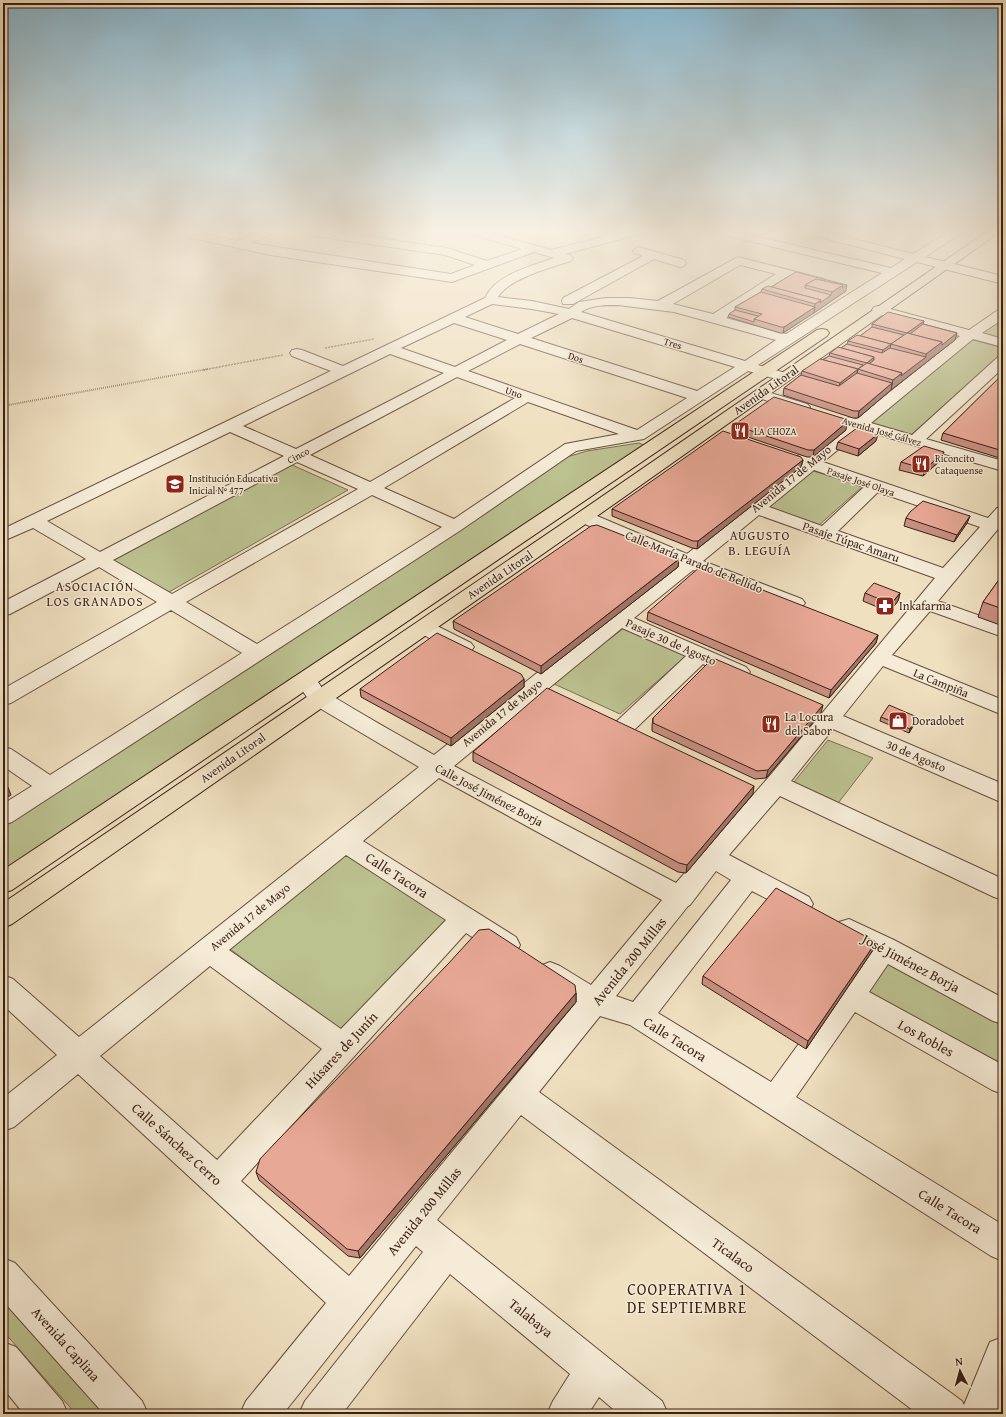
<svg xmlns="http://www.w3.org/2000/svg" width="1006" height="1417" font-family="'Gentium Book Plus',serif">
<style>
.green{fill:#bcc190;stroke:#7a7052}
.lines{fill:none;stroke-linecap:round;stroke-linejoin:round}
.minor-casing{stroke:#664f40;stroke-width:2}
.major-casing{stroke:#391f15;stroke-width:2}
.path-far1{stroke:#391f15;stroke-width:1.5;stroke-dasharray:0.5 1;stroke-linecap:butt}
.path{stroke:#391f15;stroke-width:2;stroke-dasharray:0.5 1.5;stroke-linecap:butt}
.minor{fill:#f5ebd6;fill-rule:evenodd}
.major{fill:#efe0c0;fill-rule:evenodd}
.wall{fill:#c89081;stroke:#391f15}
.shaded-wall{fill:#a27669;stroke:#391f15}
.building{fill:#e8a896;stroke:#391f15}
.labels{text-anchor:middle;stroke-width:3;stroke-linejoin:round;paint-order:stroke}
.far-street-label{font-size:10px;fill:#391f15;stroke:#f5ebd6}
.far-poi-label{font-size:10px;fill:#391f15;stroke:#f5ebd6;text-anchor:start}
.street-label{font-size:12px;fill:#391f15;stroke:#f5ebd6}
.poi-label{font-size:12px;fill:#391f15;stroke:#f5ebd6;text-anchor:start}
.neighbourhood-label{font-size:13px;letter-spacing:1px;fill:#391f15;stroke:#f5ebd6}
.near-street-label{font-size:14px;fill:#391f15;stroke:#f5ebd6}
.near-neighbourhood-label{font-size:16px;letter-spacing:1px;fill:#391f15;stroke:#f5ebd6}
</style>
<rect width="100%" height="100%" fill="#efe0c0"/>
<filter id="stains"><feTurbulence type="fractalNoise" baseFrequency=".005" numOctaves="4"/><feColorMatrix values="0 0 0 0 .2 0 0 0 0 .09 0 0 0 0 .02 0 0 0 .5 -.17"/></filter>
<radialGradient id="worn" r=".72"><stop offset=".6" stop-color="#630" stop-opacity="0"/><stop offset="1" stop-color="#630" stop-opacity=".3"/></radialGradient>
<g class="green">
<polygon points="310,231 363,231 416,245"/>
<polygon points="1003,316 1003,341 981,334"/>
<polygon points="970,339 1003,348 1003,352 911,435 868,423"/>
<polygon points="639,443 644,445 3,872 3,826 567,457 587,451"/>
<polygon points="290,464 348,490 169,592 110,558"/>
<polygon points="810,470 863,486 818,526 764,507"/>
<polygon points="624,628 687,655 620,714 552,683"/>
<polygon points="828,740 873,758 835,807 790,787"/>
<polygon points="344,854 451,922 339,1030 230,949"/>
<polygon points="888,958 1003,1020 1003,1072 864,994"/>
<polygon points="3,1300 105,1414 76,1414 3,1331"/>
</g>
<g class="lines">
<defs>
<g id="minor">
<path d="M168,231H190L237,241L260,231H276L274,233L251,243L451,274L475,265L445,255L301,234L297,233L295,231H325L447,248L487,261L522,249L467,233L465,231H483L551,250L627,231H646L644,233L565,254L571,255L573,258L571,261C552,267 508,279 498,297L532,301L569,309L579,302L606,298H629L658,301L738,257L824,279L826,282L824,285L820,286L788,278L726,318L786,334L882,273L719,234L715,233L713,231H733L891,268L905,259L804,233L802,231H822L913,254L950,231H964L925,257L1003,276V284L917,262L758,365L789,374L791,377L789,380L784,381L748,371L644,439L576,451L461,530L12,822L3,825V804L32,786L3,766V747L11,749L50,775L242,653L171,610L11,703L3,705V689L157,602L99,567L10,614L3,616V602L86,559L33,528L3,541V529L331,371L292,356L290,353L292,350L297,349L302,350L343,366L485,298C496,274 532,266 554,258L534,252L452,282L270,255L174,234L170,233ZM740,265L776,274L713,314L673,304ZM492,304L532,309L559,314L518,334L465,317ZM618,305L674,312L776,340L745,361L581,312C591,305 606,305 618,305ZM572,318L735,367L697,391L531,338ZM454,323L507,340L455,367L401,348ZM520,344L687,398L637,430L468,371ZM390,354L444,373L296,449L243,426ZM457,377L515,398L370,482L310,455ZM528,402L619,434L565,444L454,519L384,488ZM230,432L284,456L100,552L47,521ZM297,462L358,489L172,594L113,560ZM372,495L442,527L257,644L186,602Z"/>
<polygon points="639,247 684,260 686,263 684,266 680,267 654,259 573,304 563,304 562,301 563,298 643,256 635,253 633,251 635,249"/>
<path d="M879,306L969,330L998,310L1003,309V319L982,333L1003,339V347L973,339L871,423L912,435L998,357L1003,356V368L926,439L1003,461V471L862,430L823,462L988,518L997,508L1003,507V523L938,601L1003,624V637L930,611L892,655L1003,700V715L883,666L843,716L1003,784V803L833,729L791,781L1003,879V900L994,897L780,796L729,855L809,897L813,904L809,911L800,914L791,911L752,891L658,1013L771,1082L835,994L839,986H841L866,952L839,938L836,930L839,922L849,919L894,940L1003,998V1024L993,1021L888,964L869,992L1003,1065V1094L992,1090L855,1012L796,1097L1003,1225V1261L991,1256L630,1025L600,1016L539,1092L962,1401L964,1405L990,1342L1003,1337V1401L998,1414H918L521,1115L437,1220L662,1401L668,1414H619L599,1397L588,1414H547L553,1401L570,1374L450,1274L342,1414H299L305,1401L423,1252L416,1246L283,1414H240L246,1401L326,1303L78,1074L14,1127L3,1131V1098L57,1055L3,1005V975L13,979L79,1037L419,767L311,703L295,680L298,675C320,670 315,686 329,694C363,715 399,735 434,755L675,563L578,521L575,517L578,513L584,512L590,513L687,554L798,465L794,463L792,460L794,457L800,455L808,457L847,426L842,422L844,419L850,417L856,419L960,336L874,313L872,310L874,307ZM814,470L864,487L822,526L769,507ZM878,492L980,527L943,568L838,531ZM759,515L935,578L768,778L676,883L454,766L622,628L686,656L617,721L614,726L617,731L625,733L633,731L703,664C716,670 732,681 746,677L750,672L746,667L634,618L693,570L788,607L795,609L802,607L805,603L802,599L703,561ZM439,778L662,900L591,985L560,966L550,962L540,966L536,974L540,982L575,1004L349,1276L241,1181L466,933L496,953L506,956L516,953L520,945L516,937L363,841ZM346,855L446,920L341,1029L229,950ZM716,871L731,880L633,1002L616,996L688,906L690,905ZM210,966L322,1049L217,1160L100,1056Z"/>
<polygon points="761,390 807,404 810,407 807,410 802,412 756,397 754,394 756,391"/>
<path d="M424,621L431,623L471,643L474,647L471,651C455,656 432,639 417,631L414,627L417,623Z"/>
<polygon points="3,1258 15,1263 142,1401 148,1414 104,1414 3,1301"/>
<polygon points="3,1342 16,1347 62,1401 68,1414 24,1414 3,1388"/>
</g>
<g id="major">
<polygon points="988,231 1001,231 590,521 12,924 3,928 3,903 578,513"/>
<polygon points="822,329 827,330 829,333 827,336 12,890 3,893 3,870 817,330"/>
</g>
</defs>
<use href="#minor" class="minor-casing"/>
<use href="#major" class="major-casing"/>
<g class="path-far1">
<polyline points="325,348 374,339"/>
<polyline points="203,370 283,355"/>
</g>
<polyline class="path" points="3,406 208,369"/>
<use href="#minor" class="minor"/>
<use href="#major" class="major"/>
</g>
<g class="wall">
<polygon points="796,272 846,291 783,333 780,333 728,317 729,314 735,310 735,307 761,292 762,289 771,287"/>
<polygon points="924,321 923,324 957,333 955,340 891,390 858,418 853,418 783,395 784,388 801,375 802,371 829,356 830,353 841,348 847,344 848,341 860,336 872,327 872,324"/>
<polygon points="1003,374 1003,459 941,440 943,433"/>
<polygon points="734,425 846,430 813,457 807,457 733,432"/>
<polygon points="876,441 858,456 836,449 838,442"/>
<polygon points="942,459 923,476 899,470 901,462"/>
<polygon points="803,460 801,467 697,549 692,548 612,516 612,509"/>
<polygon points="970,516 967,523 954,542 904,526 906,518"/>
<polygon points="679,559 678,567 541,674 454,629 453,621"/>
<polygon points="1003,574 1003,626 978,617 983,602"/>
<polygon points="865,593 900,593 898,601 889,612 863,601"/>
<polygon points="648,612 878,635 876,643 829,698 647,620"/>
<polygon points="524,679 524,687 451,746 361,697 360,689"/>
<polygon points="821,713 766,778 755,779 652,731 652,726 653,718"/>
<polygon points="881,717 917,717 916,721 909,733 880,721"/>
<polygon points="473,752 753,794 686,873 678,872 473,761"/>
<polygon points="876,942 873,950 806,1049 702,984 703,976"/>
<polygon points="576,993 576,1002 360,1258 348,1256 259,1180 256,1172"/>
</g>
<g class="shaded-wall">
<polygon points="843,285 847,285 846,291 814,313 815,304 821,300 831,295 832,292"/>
<polygon points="815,307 814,313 783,333 784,327"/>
<polygon points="924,321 921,331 899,347 907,333"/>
<polygon points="957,333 955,340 891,390 893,380 902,373 926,357 926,354 942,342"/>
<polygon points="891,344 889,354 881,360 883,350"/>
<polygon points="874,357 872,366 867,363"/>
<polygon points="858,369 856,379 838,393 840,383"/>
<polygon points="892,383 891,390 858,418 859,411"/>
<polygon points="847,422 846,430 813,457 814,450"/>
<polygon points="878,434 876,441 858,456 859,449"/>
<polygon points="944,452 942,459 923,476 925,469"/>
<polygon points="803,460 801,467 697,549 698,541"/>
<polygon points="970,516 967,523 954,542 957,535"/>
<polygon points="679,559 678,567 541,674 541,666"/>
<polygon points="900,593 898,601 889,612 891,604"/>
<polygon points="878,635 876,643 829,698 831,690"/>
<polygon points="524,679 524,687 451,746 451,738"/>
<polygon points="823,705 821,713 766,778 768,770"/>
<polygon points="917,717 916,721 909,733 910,729"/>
<polygon points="754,786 753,794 686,873 687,865"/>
<polygon points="8,787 11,795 3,800 3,790"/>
<polygon points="876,942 873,950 806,1049 808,1041"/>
<polygon points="576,993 576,1002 360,1258 358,1251"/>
</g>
<g class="building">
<polygon points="796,272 847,285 842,288 843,285 816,279 805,285 805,288 831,295 820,303 821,300 771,287"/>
<polygon points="816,279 843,285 832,292 805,285"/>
<polygon points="768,286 821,300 815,304 762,289"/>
<polygon points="761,292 815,307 784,327 781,327 754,319 762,314 735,307"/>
<polygon points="735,310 758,316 754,319 754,322 729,314"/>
<polygon points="888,312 924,321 907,333 872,324"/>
<polygon points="923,324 957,333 942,345 942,342 910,334"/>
<polygon points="872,327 904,335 891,344 860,336"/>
<polygon points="907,333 942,342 926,354 891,344"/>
<polygon points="857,335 891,344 883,350 848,341"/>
<polygon points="847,344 882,353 890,348 926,357 901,376 902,373 869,364 874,360 874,357 841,348"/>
<polygon points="838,347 874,357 867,363 830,353"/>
<polygon points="829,356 863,365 858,369 857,373 858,369 823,360"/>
<polygon points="820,359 858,369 840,383 802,371"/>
<polygon points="867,363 902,373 893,380 858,369"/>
<polygon points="857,373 892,383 859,411 854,411 784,388 801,375 839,386"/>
<polygon points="1003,374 1003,451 943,433"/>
<polygon points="774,397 845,419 847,422 814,450 808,450 734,425"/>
<polygon points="857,428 878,434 859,449 838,442"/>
<polygon points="723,431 801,457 803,460 698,541 693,541 612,509"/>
<polygon points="924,446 944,452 925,469 901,462"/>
<polygon points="923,501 970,516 957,535 906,518 910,512"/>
<polygon points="597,525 676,556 679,559 541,666 453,621 591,526"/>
<polygon points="701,566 878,635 831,690 648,612"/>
<polygon points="1003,574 1003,609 983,602"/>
<polygon points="874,583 900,593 891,604 865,593"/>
<polygon points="437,633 521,674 524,679 451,738 360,689"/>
<polygon points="713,658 823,705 768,770 757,771 653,723 653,718"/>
<polygon points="547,688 754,786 687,865 679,863 473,752"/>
<polygon points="889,705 917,717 910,729 881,717"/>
<polygon points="3,784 8,787 3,790"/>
<polygon points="776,888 876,942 808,1041 703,976"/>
<polygon points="489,929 575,985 576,993 358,1251 347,1249 256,1172 260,1159 277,1141 448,964 479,930"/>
</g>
<linearGradient id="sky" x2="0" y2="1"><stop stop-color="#89b8d0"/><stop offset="0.54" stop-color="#f8f1e3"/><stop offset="1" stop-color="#f8f1e3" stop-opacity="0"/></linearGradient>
<rect width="1006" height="429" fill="url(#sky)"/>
<defs>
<symbol id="restaurant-square" viewBox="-11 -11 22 22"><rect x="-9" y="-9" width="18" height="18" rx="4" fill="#8f2418" stroke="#f5ebd6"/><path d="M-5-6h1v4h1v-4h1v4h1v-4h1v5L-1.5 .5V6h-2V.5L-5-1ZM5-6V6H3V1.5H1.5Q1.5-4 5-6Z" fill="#fff"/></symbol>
<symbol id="school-square" viewBox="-11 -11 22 22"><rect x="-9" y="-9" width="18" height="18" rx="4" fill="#8f2418" stroke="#f5ebd6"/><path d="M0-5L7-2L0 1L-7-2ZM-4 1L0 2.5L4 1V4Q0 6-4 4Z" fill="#fff"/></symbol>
<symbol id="pharmacy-square" viewBox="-11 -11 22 22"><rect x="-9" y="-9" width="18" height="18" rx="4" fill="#8f2418" stroke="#f5ebd6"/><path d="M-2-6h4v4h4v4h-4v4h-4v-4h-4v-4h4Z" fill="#fff"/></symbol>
<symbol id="shop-square" viewBox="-11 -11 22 22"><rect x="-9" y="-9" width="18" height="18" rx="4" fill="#8f2418" stroke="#f5ebd6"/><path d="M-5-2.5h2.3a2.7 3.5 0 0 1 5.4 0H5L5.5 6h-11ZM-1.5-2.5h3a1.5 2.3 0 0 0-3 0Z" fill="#fff"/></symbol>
</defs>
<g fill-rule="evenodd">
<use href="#restaurant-square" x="729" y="420" width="22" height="22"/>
<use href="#restaurant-square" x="910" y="453" width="22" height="22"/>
<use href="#school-square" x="164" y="473" width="22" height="22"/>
<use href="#pharmacy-square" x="874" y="595" width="22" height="22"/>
<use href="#shop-square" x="887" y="710" width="22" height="22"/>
<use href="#restaurant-square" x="760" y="713" width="22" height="22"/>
</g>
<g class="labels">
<g class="far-street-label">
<text transform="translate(673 343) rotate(17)" y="4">Tres</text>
<text transform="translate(576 357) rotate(18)" y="4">Dos</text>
<text transform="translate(514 392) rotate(19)" y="4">Uno</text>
<text transform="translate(882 431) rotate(16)" y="4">Avenida José Gálvez</text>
<text transform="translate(298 455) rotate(-28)" y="4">Cinco</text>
<text transform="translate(861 481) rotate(19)" y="4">Pasaje José Olaya</text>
</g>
<g class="far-poi-label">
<text x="754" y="435">LA CHOZA</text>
<text x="935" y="462">Riconcito<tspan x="935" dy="12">Cataquense</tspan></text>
<text x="189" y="482">Institución Educativa<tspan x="189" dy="12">Inicial Nº 477</tspan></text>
</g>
<g class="street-label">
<text transform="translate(766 390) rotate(-35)" y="4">Avenida Litoral</text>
<text transform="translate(791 479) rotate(-39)" y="4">Avenida 17 de Mayo</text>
<text transform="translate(851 542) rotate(19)" y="4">Pasaje Túpac Amaru</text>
<text transform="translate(694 562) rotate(22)" y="4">Calle María Parado de Bellido</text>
<text transform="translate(500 575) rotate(-34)" y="4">Avenida Litoral</text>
<text transform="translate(671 642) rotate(24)" y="4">Pasaje 30 de Agosto</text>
<text transform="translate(941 683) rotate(22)" y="4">La Campiña</text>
<text transform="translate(502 713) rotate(-39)" y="4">Avenida 17 de Mayo</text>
<text transform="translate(916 756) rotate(23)" y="4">30 de Agosto</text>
<text transform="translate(233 758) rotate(-35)" y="4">Avenida Litoral</text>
<text transform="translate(489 795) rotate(28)" y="4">Calle José Jiménez Borja</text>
<text transform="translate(250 917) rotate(-39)" y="4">Avenida 17 de Mayo</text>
</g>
<g class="poi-label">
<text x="899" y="610">Inkafarma</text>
<text x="785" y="721">La Locura<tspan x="785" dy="14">del Sabor</tspan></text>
<text x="912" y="725">Doradobet</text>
</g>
<g class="neighbourhood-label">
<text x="760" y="540">AUGUSTO<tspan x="760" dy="15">B. LEGUÍA</tspan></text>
<text x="95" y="591">ASOCIACIÓN<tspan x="95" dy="15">LOS GRANADOS</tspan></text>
</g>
<g class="near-street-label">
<text transform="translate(397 875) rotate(33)" y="5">Calle Tacora</text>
<text transform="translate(629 961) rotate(-51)" y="5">Avenida 200 Millas</text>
<text transform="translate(911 963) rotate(28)" y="5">José Jiménez Borja</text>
<text transform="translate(926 1038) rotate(29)" y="5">Los Robles</text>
<text transform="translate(675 1039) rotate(32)" y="5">Calle Tacora</text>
<text transform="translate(341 1050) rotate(-47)" y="5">Húsares de Junín</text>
<text transform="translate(177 1144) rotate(42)" y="5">Calle Sánchez Cerro</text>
<text transform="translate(424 1211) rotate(-51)" y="5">Avenida 200 Millas</text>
<text transform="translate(950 1211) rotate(32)" y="5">Calle Tacora</text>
<text transform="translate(733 1255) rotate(36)" y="5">Ticalaco</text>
<text transform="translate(531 1318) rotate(39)" y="5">Talabaya</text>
<text transform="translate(66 1344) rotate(48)" y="5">Avenida Caplina</text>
</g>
<g class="near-neighbourhood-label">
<text x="687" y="1295">COOPERATIVA 1<tspan x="687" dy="18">DE SEPTIEMBRE</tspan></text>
</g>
</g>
<rect width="1006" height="1417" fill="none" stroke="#efe0c0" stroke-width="16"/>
<rect x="4" y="4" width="998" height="1409" fill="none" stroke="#391f15" stroke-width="2"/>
<rect x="8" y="8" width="990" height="1401" fill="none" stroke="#391f15"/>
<g transform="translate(960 1371) rotate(354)" stroke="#f5ebd6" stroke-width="3" paint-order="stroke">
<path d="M0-3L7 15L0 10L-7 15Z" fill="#391f15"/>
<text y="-6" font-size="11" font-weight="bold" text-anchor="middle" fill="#391f15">N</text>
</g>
<rect width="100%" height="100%" filter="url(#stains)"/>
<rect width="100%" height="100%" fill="url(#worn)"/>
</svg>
